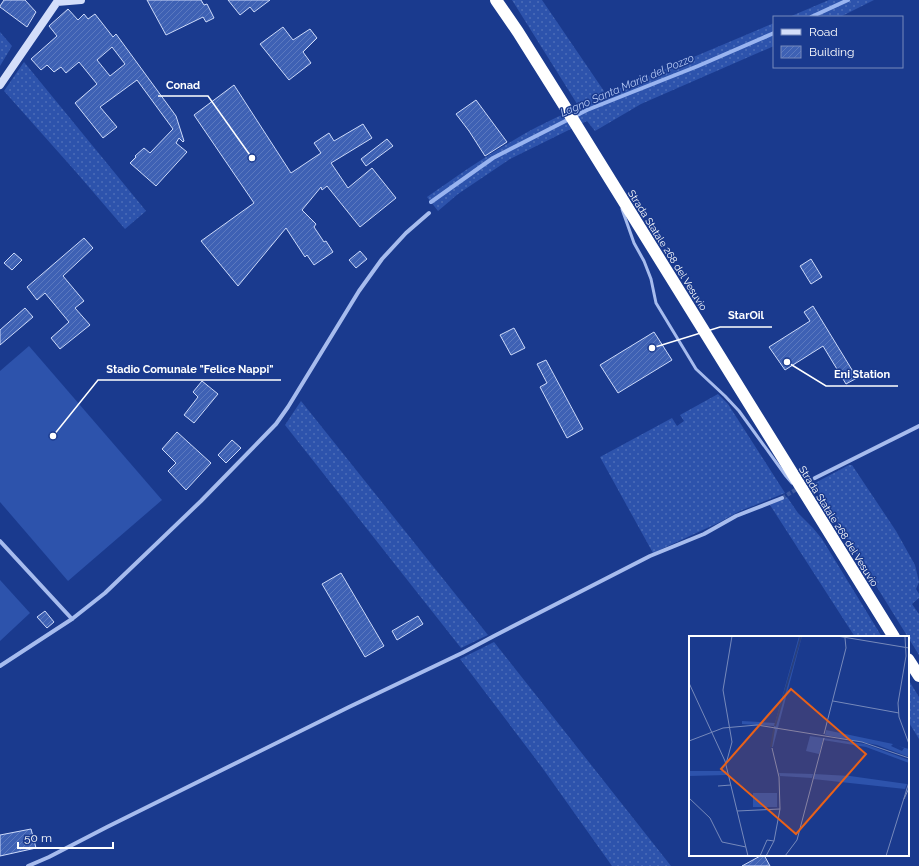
<svg xmlns="http://www.w3.org/2000/svg" width="919" height="866" font-family="Raleway,sans-serif">
<style>
.grass{fill:url(#grass-dots)}
.pitch{fill:#2d53ac}
.lines{fill:none;stroke-linecap:round;stroke-linejoin:round}
.stream{stroke:#99b4f0;stroke-width:4}
.building{fill:url(#building-hatch);stroke:#cddafa;fill-rule:evenodd}
.street-tunnel{stroke:#3c589f;stroke-width:4;stroke-dasharray:4 2;stroke-linecap:butt}
.lane{stroke:#a7bcee;stroke-width:3}
.street{stroke:#a7bcee;stroke-width:4}
.secondary{stroke:#d4defa;stroke-width:8}
.highway{stroke:#fff;stroke-width:12}
.labels{text-anchor:middle;stroke-width:3;stroke-linejoin:round;paint-order:stroke}
.street-label{font-size:10px;fill:#fff;stroke:#1a3a8e}
.water-label{font-size:11px;font-style:italic;fill:#b3c7f5;stroke:#1a3a8e}
.inset-river{fill:none;stroke:#28407f;stroke-width:2}
.inset-road{fill:none;stroke:#7689bb;stroke-width:1}
.view{fill:#e96118;fill-opacity:0.15;stroke:#e96118;stroke-width:2}
.inset-edge{fill:none;stroke:#fff;stroke-width:2}
.leader{fill:none;stroke:#fff;stroke-width:1.5}
.callout-dot{fill:#fff;stroke:#1a3a8e;stroke-width:1.5}
.callout-label{font-size:11px;text-anchor:middle;font-weight:bold;fill:#fff;stroke:#1a3a8e;stroke-width:3;stroke-linejoin:round;paint-order:stroke}
</style>
<defs>
<pattern id="grass-dots" width="8" height="8" patternUnits="userSpaceOnUse"><rect width="8" height="8" fill="#2d53ac"/><path d="M2 2h.1M6 6h.1" fill="none" stroke="#4c6db8" stroke-width="1.8" stroke-linecap="round"/></pattern>
<pattern id="building-hatch" width="6" height="6" patternUnits="userSpaceOnUse"><rect width="6" height="6" fill="#3e61b4"/><path d="M-1 1l2-2M0 6l6-6M5 7l2-2" fill="none" stroke="#5b79bf"/></pattern>
</defs>
<rect width="100%" height="100%" fill="#1a3a8e"/>
<g class="grass">
<path d="M512,0H542L606,94L774,23V46L641,104L595,131L587,121L510,159L458,194L438,211L427,197C456,177 484,157 514,140C535,127 557,117 579,107Z"/>
<polygon points="829,0 874,0 840,17 789,17"/>
<polygon points="0,32 12,46 0,66"/>
<polygon points="24,62 146,211 125,229 76,172 4,91"/>
<polygon points="718,394 728,404 735,415 785,493 740,511 718,523 653,553 600,457 672,418 677,426 684,421 680,415"/>
<polygon points="301,401 488,635 461,648 285,425"/>
<polygon points="849,465 852,465 896,531 915,565 919,582 916,589 919,594 919,598 912,604 919,614 919,655 813,484"/>
<polygon points="787,497 798,513 813,528 822,539 882,637 855,637 770,505"/>
<polygon points="494,642 671,866 612,866 541,766 460,659"/>
<polygon points="908,679 919,697 919,739 908,721"/>
</g>
<g class="pitch">
<polygon points="29,346 162,500 68,581 0,502 0,371"/>
<polygon points="0,580 30,613 0,641"/>
</g>
<g class="lines">
<g class="stream">
<polyline points="811,17 848,0"/>
<polyline points="431,202 493,158 587,110 698,66 774,33"/>
</g>
</g>
<g class="building">
<polygon points="4,0 25,0 36,12 27,27 0,7 0,6"/>
<polygon points="147,0 201,0 204,5 207,4 214,18 206,22 203,17 166,35"/>
<polygon points="228,0 270,0 254,12 250,7 240,15"/>
<path d="M68,9L78,20L84,14L88,19L95,14L113,37L116,34L176,116L184,141L183,142L179,138L176,143L187,152L156,186L130,163L136,157L135,156L144,148L150,153L173,129L137,80L100,107L117,127L103,138L75,103L97,84L79,62L66,73L61,67L54,72L47,65L41,70L31,59L57,36L49,26ZM112,47L125,64L110,76L97,60Z"/>
<polygon points="283,27 293,40 310,29 317,38 303,52 311,63 289,80 260,44"/>
<polygon points="234,85 291,173 321,153 314,143 329,133 334,141 363,124 372,138 331,163 348,188 372,168 396,198 360,227 327,186 322,190 321,187 302,210 316,224 314,227 324,242 326,241 333,252 314,265 307,255 305,257 286,228 238,286 201,241 254,203 194,115"/>
<polygon points="476,100 507,142 485,156 469,131 456,114"/>
<polygon points="387,139 393,146 366,166 361,159"/>
<polygon points="84,238 93,248 63,276 84,301 75,308 90,325 60,349 51,338 69,322 45,293 37,300 27,287"/>
<polygon points="360,251 367,259 356,268 349,260"/>
<polygon points="14,253 22,260 12,270 4,263"/>
<polygon points="811,259 822,277 811,284 800,266"/>
<polygon points="813,306 857,378 846,384 823,346 785,370 769,347 810,321 804,312"/>
<polygon points="25,308 33,317 0,345 0,330"/>
<polygon points="514,328 525,348 511,355 500,335"/>
<polygon points="654,332 672,360 618,393 600,365"/>
<polygon points="546,360 583,429 567,438 540,387 547,383 537,364"/>
<polygon points="202,381 218,394 194,423 184,415 198,397 193,392"/>
<polygon points="177,432 211,463 186,490 168,471 176,463 162,449"/>
<polygon points="232,440 241,448 226,463 218,455"/>
<polygon points="341,573 384,646 365,657 322,584"/>
<polygon points="45,611 54,622 47,628 37,617"/>
<polygon points="418,616 423,624 397,640 392,631"/>
<polygon points="31,829 36,848 0,856 0,835"/>
<polygon points="762,855 764,855 770,866 742,866"/>
</g>
<g class="lines">
<polyline class="street-tunnel" points="782,498 815,478"/>
<polyline class="lane" points="622,209 634,243 644,261 651,279 656,303 696,369 725,396 739,411 786,476 792,483"/>
<g class="street">
<polyline points="815,478 919,426"/>
<polyline points="0,541 72,619"/>
<polyline points="0,666 72,619 105,593 201,501 276,424 288,407 359,291 382,259 406,233 429,213"/>
<polyline points="28,866 49,857 107,827 349,707 462,653 494,636 650,556 704,534 736,516 782,498"/>
</g>
<polyline class="secondary" points="0,85 57,2 81,0"/>
<g class="highway">
<polyline points="496,0 518,32 562,102 894,637"/>
<polyline points="908,659 919,676"/>
</g>
</g>
<g class="labels">
<g class="street-label">
<text transform="translate(668 250) rotate(58)" y="4">Strada Statale 268 del Vesuvio</text>
<text transform="translate(839 526) rotate(58)" y="4">Strada Statale 268 del Vesuvio</text>
</g>
<g class="water-label">
<text transform="translate(627 85) rotate(-23)" y="4">Lagno Santa Maria del Pozzo</text>
</g>
</g>
<g transform="translate(689 636)">
<rect width="220" height="220" fill="#1a3a8e"/>
<path d="M110,0H113L84,111H82L85,90L53,88V85L86,87ZM137,94L204,108L202,110L213,115L215,112L209,110L220,113V121L188,109L136,99ZM121,100L176,108L220,124V127L177,111L134,104L130,118L117,115ZM0,135H37L38,139L0,140ZM90,137L124,138L123,142L91,140ZM125,138L161,140L218,148L216,153L124,143Z" fill="#2d53ac"/>
<path d="M64,157H88V171H64Z" fill="#2d53ac"/>
<path class="inset-river" d="M86,90L112,0M82,111L85,93"/>
<path class="inset-road" d="M18,0H49M148,0L220,12M216,0L217,20L209,67L210,81L220,108M0,47L36,125L59,220M144,65L210,77M135,98L157,12L156,2M0,105L34,92L68,89L173,106L220,122M37,128L43,106L34,54L43,0M29,150L42,149M0,162L21,182L33,206L57,211M215,163L220,152M48,175L91,173M71,220L78,204L85,205M77,220L85,205L91,173L90,141L83,112M96,220L108,204L135,102M197,220L220,146"/>
<path class="view" d="M102,53L177,118L107,198L32,133Z"/>
<rect width="220" height="220" class="inset-edge"/>
</g>
<path class="leader" d="M252 158L208 96H158M652 348L720 327H772M53 436L98 380H281M787 362L826 386H898"/>
<g class="callout-dot">
<circle cx="252" cy="158" r="4"/>
<circle cx="652" cy="348" r="4"/>
<circle cx="53" cy="436" r="4"/>
<circle cx="787" cy="362" r="4"/>
</g>
<g class="callout-label">
<text x="183" y="89">Conad</text>
<text x="746" y="319">StarOil</text>
<text x="190" y="373">Stadio Comunale "Felice Nappi"</text>
<text x="862" y="378">Eni Station</text>
</g>
<rect x="773" y="16" width="130" height="52" fill="#1a3a8e" stroke="#7689bb"/>
<rect x="781" y="29" width="20" height="6" fill="#d4defa" stroke="#7689bb"/>
<text x="809" y="36" font-size="12" fill="#ffffff">Road</text>
<rect x="781" y="46" width="20" height="12" fill="url(#building-hatch)" stroke="#7689bb"/>
<text x="809" y="56" font-size="12" fill="#ffffff">Building</text>
<path d="M18 842v6h95v-6" fill="none" stroke="#ffffff" stroke-width="2"/>
<text x="24" y="842" font-size="12" fill="#ffffff" stroke="#1a3a8e" stroke-width="3" paint-order="stroke">50 m</text>
</svg>
